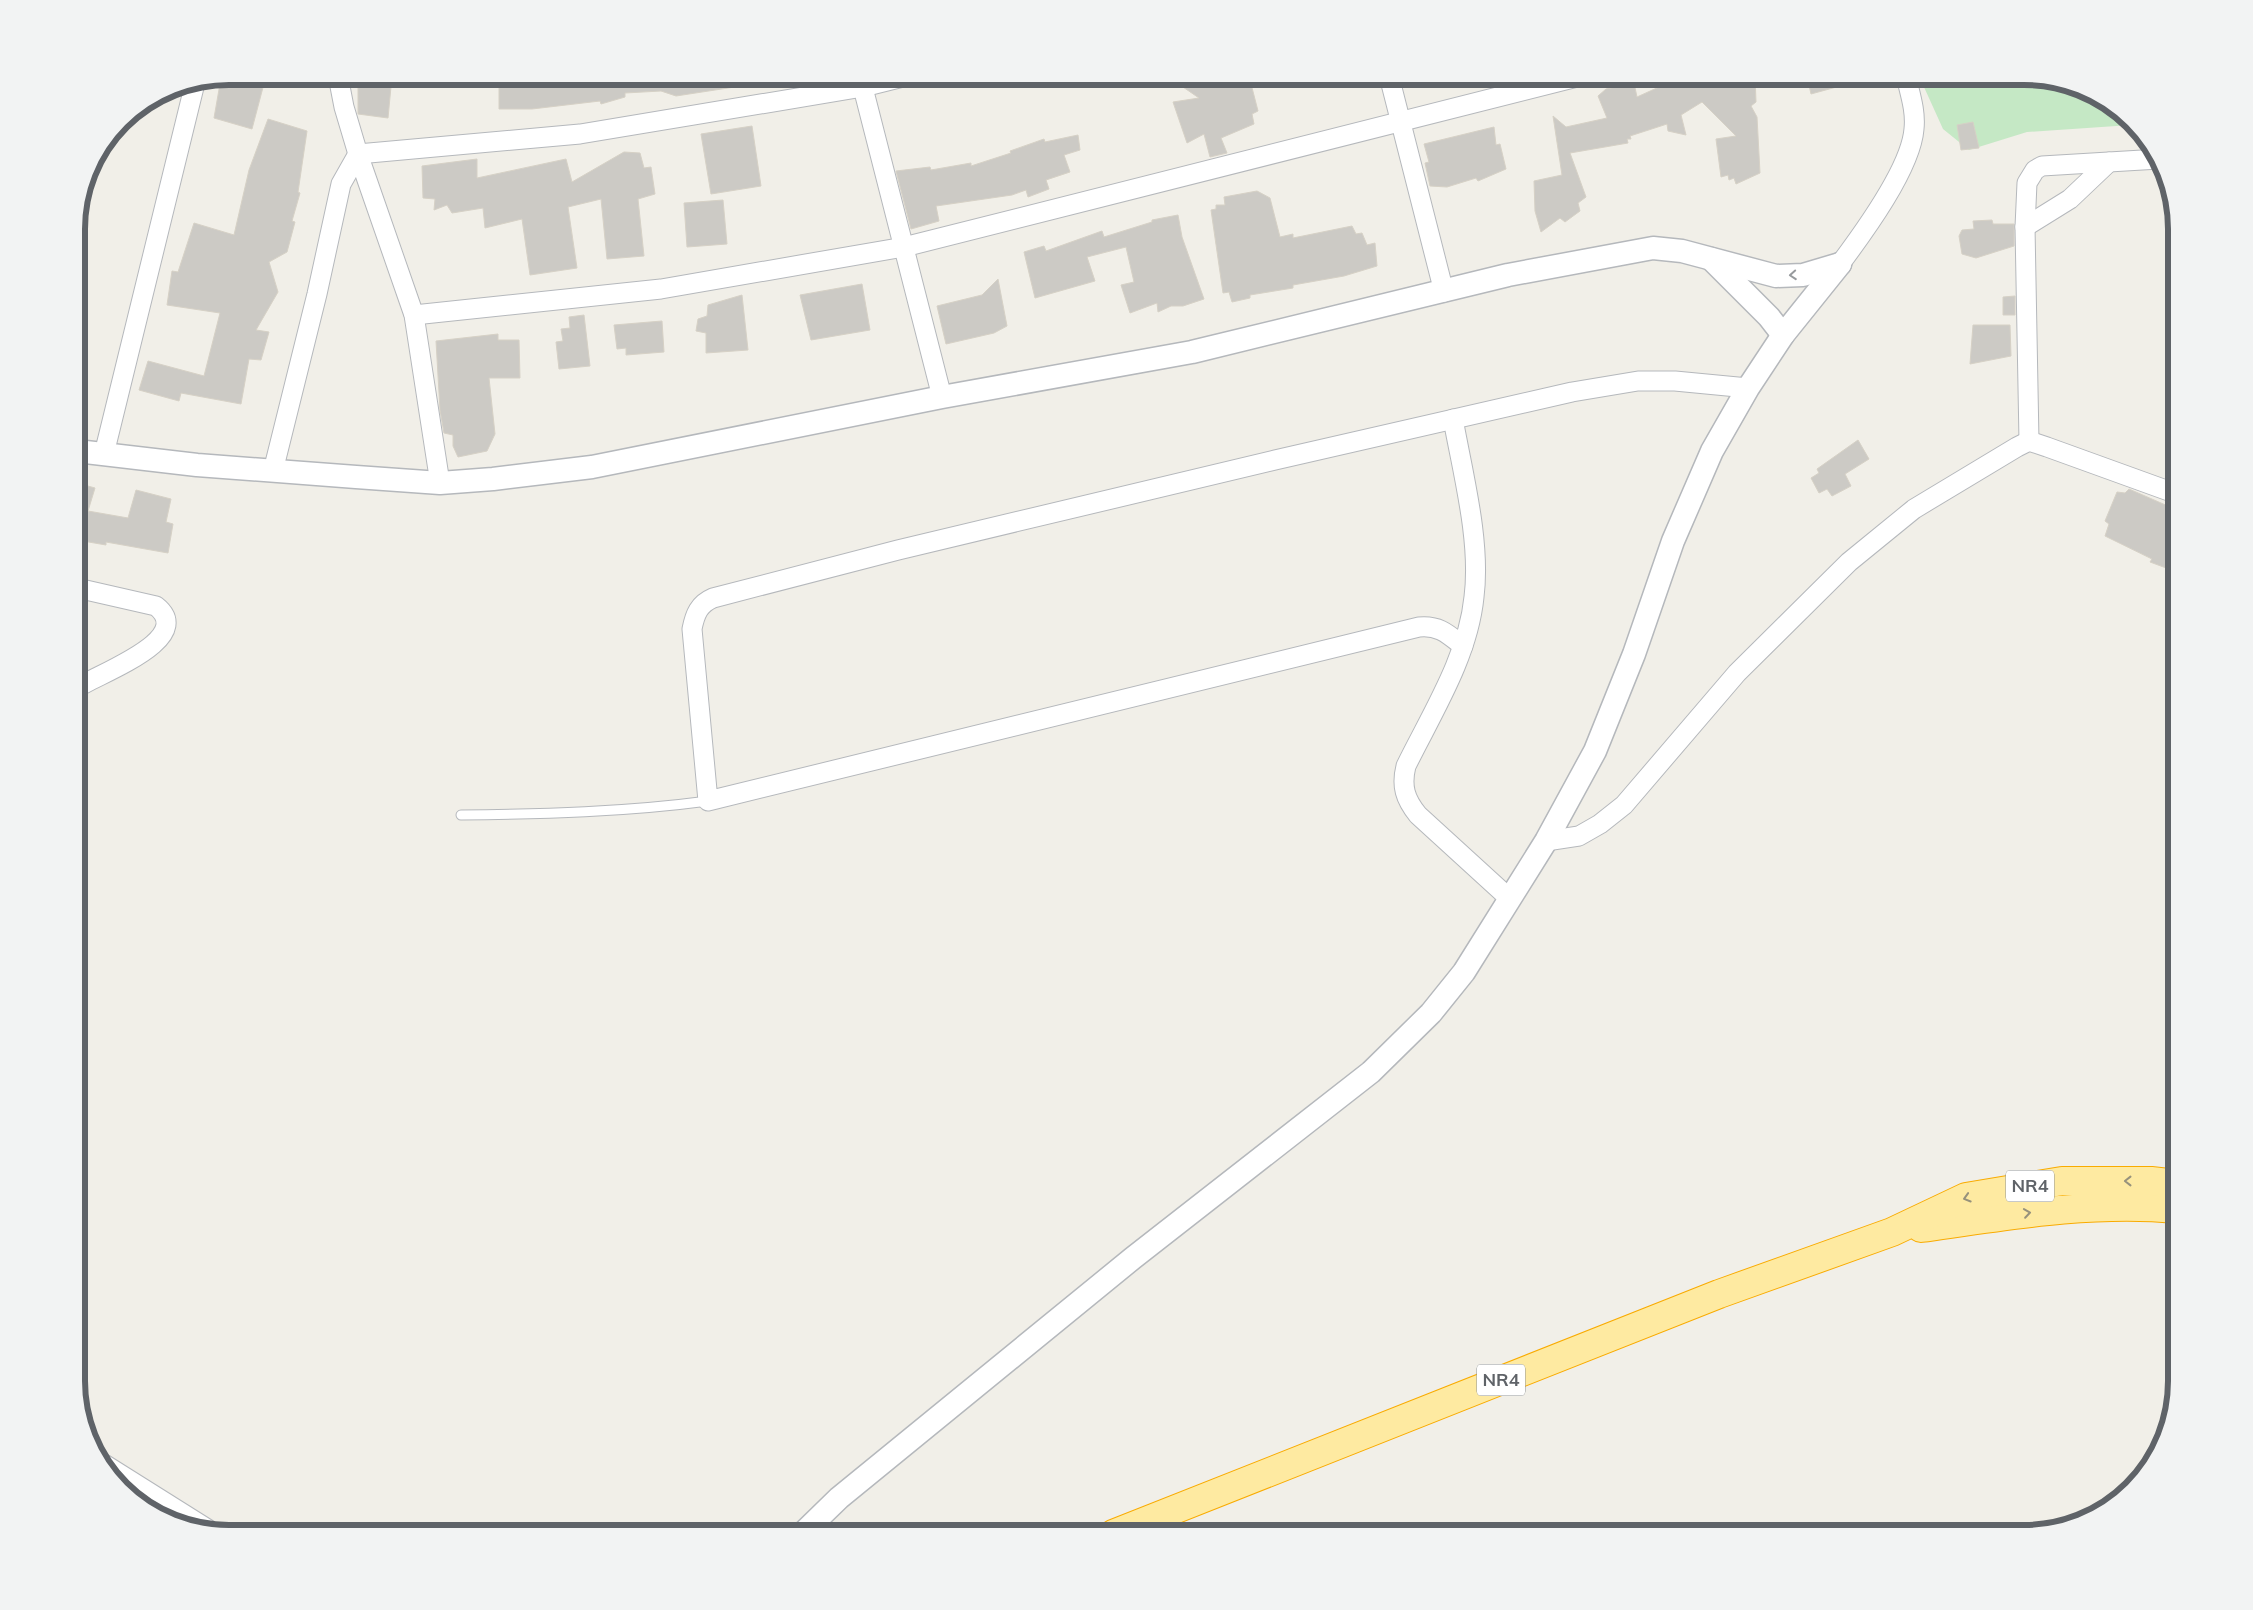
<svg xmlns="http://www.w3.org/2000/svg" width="2253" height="1610" font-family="Mulish,sans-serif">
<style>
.green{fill:#c5e8c5}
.building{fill:#cccac5;stroke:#d6d1c6}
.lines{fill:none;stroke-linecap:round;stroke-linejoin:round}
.service-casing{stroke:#b5b8bc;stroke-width:11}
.minor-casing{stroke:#b5b8bc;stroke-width:21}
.tertiary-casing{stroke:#b5b8bc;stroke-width:25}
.trunk-casing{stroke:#f9ab00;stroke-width:30}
.service{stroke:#fff;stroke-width:9}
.minor{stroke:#fff;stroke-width:19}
.tertiary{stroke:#fff;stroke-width:22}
.trunk{stroke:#feeaa1;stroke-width:28}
.oneway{stroke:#979a9d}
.oneway2{stroke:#97927c}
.labels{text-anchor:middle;stroke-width:4.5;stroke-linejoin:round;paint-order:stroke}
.shield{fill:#fff;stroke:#8f9295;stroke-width:1}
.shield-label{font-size:18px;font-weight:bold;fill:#5f6368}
.rim{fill:none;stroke:#5f6368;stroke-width:6}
</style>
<rect width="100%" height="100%" fill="#f1efe8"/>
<polygon class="green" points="1919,76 2024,76 2073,84 2117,108 2131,125 2027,132 1969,150 1943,129"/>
<g class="building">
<polygon points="229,76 266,76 252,129 214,118 221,78"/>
<polygon points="358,76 392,76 388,118 358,114"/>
<polygon points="536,76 740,76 741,86 676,96 661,91 625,93 625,97 601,104 600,101 532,109 499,109 499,79 536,79"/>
<polygon points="1167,76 1249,76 1258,111 1252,114 1254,124 1221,138 1227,153 1210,157 1204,134 1187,143 1173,102 1199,98"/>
<polygon points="1711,76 1755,76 1756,102 1751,106 1757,117 1760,173 1736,184 1734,178 1729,180 1728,175 1721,177 1716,139 1736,136 1702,102 1681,115 1686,135 1668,131 1667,124 1630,136 1631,139 1627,139 1628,143 1570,153 1586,197 1578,203 1580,211 1565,222 1560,218 1541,232 1535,211 1534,181 1562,175 1553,116 1566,127 1607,118 1598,96 1606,89 1634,83 1637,97 1659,87 1673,84 1673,86"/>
<polygon points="1807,76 1862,76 1862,80 1811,94"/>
<polygon points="268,119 307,131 298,192 300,193 292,221 295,222 287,252 269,262 278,292 256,330 269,332 261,360 249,359 241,404 181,393 179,401 139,390 148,361 204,376 220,313 167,305 172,271 178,272 194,223 234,235 249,170"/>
<polygon points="1973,122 1979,148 1961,150 1957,125"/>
<polygon points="752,126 761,186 711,194 701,134"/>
<polygon points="1494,127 1496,145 1500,144 1506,169 1478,181 1476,178 1447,187 1430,186 1425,163 1429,162 1424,144"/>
<polygon points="1078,135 1080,150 1064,155 1070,172 1046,180 1049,189 1028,197 1026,190 1012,195 936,206 939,221 911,229 896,171 930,167 931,170 971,163 971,166 1011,153 1010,151 1044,139 1045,142"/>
<polygon points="624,152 640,153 644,168 651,167 655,194 638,199 644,256 607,259 601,199 568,207 577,268 530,275 522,219 485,228 483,208 452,213 447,205 434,210 435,199 423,198 422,166 477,159 477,178 566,159 572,182"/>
<polygon points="1257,191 1270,198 1280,237 1293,234 1293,238 1352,226 1356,234 1362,233 1367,245 1375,243 1377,266 1344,276 1293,285 1293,288 1250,295 1250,298 1232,302 1229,292 1223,293 1211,210 1216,209 1216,205 1225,205 1224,197"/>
<polygon points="723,200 727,244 687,247 684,203"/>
<polygon points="1178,215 1182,237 1204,299 1183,306 1171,306 1158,312 1157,303 1130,313 1121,285 1134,282 1126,247 1087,257 1095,281 1035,298 1024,252 1044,246 1046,251 1102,231 1104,237 1152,222 1152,220"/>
<polygon points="1992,220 1993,224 2014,224 2014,246 1976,258 1962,254 1959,236 1962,230 1974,229 1973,221"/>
<polygon points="998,279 1007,326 994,333 946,344 937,306 982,295"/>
<polygon points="862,284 870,330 811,340 800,295"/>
<polygon points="742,295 748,350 706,353 706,333 696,331 698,319 707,316 708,305"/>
<polygon points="2015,296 2015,315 2003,315 2003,297"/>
<polygon points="584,315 590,366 559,369 556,342 563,341 561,329 570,328 569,317"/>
<polygon points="662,321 664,352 626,355 626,348 617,349 614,325"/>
<polygon points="1973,325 2010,325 2011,356 1970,364"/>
<polygon points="498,334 498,340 519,340 520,378 489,378 495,434 487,451 458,457 453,446 453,435 444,433 440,410 436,341"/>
<polygon points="1858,440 1869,459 1845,474 1851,486 1832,496 1827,489 1819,493 1811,478 1819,473 1817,469"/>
<polygon points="77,483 95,488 88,511 128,518 136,490 171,499 166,522 173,524 168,553 106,542 106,545 77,540"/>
<polygon points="2129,489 2177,510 2177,572 2150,562 2152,559 2105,536 2109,524 2105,521 2117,492 2125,493"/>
</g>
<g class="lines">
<defs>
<path id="service" d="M461,815C544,814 626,812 708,801"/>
<g id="minor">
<polyline points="338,76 344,107 358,154 414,315 440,483"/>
<polyline points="860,76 942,397"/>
<polyline points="1389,76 1444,292"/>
<polyline points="2025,227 2070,199 2109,162"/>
<path d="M1840,264C1864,232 1911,168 1914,129C1916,111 1910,94 1906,76"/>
<polyline points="414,315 661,289 904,247 1581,76"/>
<path d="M1453,419C1463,474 1481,542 1474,597C1468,657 1432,713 1406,766C1401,786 1405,799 1418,815L1510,899"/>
<polyline points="2029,441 2025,227 2027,183 2035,170 2042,166 2159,159"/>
<polyline points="104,454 195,83"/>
<polyline points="273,471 317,294 341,184 358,154 580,134 863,87 907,76"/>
<path d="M77,588L156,606C198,639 97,674 77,688"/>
<path d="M1463,646C1448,634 1439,625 1419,627L708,801L692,629C695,614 699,604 713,598L898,550L1275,460L1572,392L1638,381H1675L1748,388"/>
<polyline points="1546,841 1579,836 1600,824 1624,805 1737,673 1849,562 1914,509 2017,447 2029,441 2047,447 2177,494"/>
<polyline points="104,1464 209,1530"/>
</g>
<g id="tertiary">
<polyline points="1711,259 1769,317 1783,335"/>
<polyline points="77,451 197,465 356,477 440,483 493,479 592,467 942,397 1192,352 1508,275 1653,248 1682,251 1776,276 1803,275 1840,264"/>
<polyline points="802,1534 839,1498 1133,1258 1371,1072 1431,1013 1464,972 1546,841 1595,751 1634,654 1673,541 1712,451 1748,388 1783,335 1840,264"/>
</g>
<g id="trunk">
<path d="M1921,1228C2006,1216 2091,1201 2177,1209"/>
<polyline points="1113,1534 1719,1294 1892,1232 1966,1197 2062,1181 2151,1181 2177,1184"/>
</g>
</defs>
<use href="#service" class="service-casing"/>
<use href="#minor" class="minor-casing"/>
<use href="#tertiary" class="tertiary-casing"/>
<use href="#trunk" class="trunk-casing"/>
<use href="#service" class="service"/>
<use href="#minor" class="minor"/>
<use href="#tertiary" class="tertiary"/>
<use href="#trunk" class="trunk"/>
</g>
<defs><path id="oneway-chevron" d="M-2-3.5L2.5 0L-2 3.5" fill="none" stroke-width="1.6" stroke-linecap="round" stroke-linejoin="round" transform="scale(1.25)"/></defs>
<use class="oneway" href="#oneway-chevron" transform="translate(1793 275) rotate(176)"/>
<g class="oneway2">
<use href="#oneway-chevron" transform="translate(2128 1181) rotate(-180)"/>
<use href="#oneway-chevron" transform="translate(1967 1198) rotate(163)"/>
<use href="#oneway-chevron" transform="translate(2027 1213) rotate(-8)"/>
</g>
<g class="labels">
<g class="shield">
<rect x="2006" y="1170.5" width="48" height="31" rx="4"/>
<rect x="1477" y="1364.5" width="48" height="31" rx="4"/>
</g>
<g class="shield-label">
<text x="2030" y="1192">NR4</text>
<text x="1501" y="1386">NR4</text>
</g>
</g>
<path d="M0 0H2253V1610H0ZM229 85H2024A144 144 0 0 1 2168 229V1381A144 144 0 0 1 2024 1525H229A144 144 0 0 1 85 1381V229A144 144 0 0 1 229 85Z" fill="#f2f3f3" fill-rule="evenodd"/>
<path class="rim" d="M229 85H2024A144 144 0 0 1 2168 229V1381A144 144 0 0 1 2024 1525H229A144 144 0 0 1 85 1381V229A144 144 0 0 1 229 85Z"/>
</svg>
